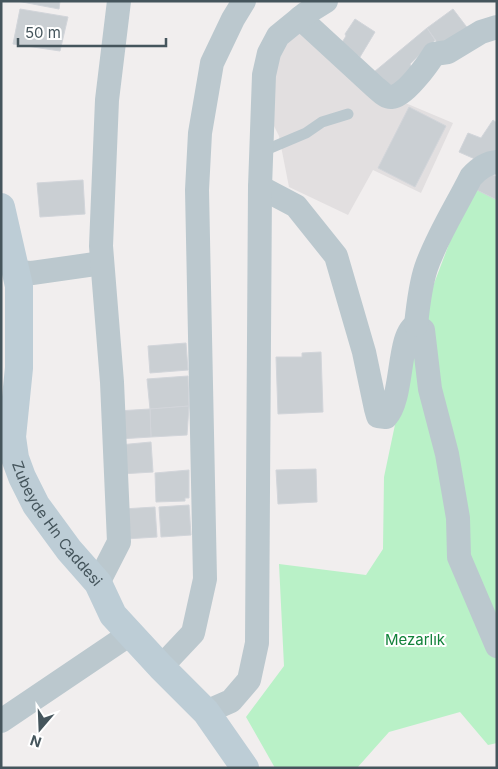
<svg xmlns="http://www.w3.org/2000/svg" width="498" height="769" font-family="Inter,sans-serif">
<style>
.education{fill:#e2dfe0}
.green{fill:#b9f1c7}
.building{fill:#cacfd3;stroke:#d2d5da}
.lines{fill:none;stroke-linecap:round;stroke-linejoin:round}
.lane{stroke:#bbc8ce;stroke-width:11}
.street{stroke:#bbc8ce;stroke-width:24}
.secondary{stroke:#bdcdd6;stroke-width:28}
.labels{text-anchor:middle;stroke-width:4;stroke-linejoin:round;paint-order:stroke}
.street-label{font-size:15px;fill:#45555c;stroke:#fff}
.park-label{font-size:15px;fill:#12823a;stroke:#fff}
</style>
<rect width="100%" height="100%" fill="#f1eeee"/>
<polygon class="education" points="291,30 308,33 403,102 453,123 421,193 373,170 348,215 289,187 279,136 268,114 268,84"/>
<polygon class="green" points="471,186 497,200 497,743 488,745 460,712 389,732 357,768 275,768 246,717 284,666 279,564 366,575 383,549 384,477 401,396 427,302"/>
<g class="building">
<polygon points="17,1 60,1 59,9"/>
<polygon points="20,9 68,17 60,51 13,44"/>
<polygon points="453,9 472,34 439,45 427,28"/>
<polygon points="355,19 375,32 360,57 341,44 346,36 345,34"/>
<polygon points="427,28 435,40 410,64 414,72 390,92 374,72"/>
<polygon points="409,107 446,126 415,187 378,168"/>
<polygon points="493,120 497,123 497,160 484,163 459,152 468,133 481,138"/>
<polygon points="486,171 497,177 497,200 477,190"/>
<polygon points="83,180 85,214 40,217 37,183"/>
<polygon points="186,343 188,370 150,373 148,346"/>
<polygon points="321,352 323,412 278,414 276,357 302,357 302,353"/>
<polygon points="188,376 189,406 150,409 147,379"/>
<polygon points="189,406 187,435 151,437 150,409"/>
<polygon points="150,409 151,437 119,439 117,411"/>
<polygon points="151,442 153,472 121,474 119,445"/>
<polygon points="316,469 317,502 278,504 276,470"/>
<polygon points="189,470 189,498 185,498 185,501 156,502 155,473"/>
<polygon points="189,505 191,535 161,537 159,507"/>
<polygon points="155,507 157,537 125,539 123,509"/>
</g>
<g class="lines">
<polyline class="lane" points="261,152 306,133 322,122 348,114"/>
<g class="street">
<path d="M300,18L375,87C380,91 386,98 392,97C404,97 428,64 434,54L448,52L481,32L497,27"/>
<path d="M260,187L296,206L336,256L364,352L376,409L378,416L386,417C404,398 397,334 416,325L423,330L430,389L447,454L458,518L459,557L497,646"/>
<polyline points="16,272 32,273 102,263"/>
<path d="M416,325C418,306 420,286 426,268C437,236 456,207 471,177C478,169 486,163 497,162"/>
<polyline points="98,583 119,542 112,382 101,246 107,100 119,1"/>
<polyline points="161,667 193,633 205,579 197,190 200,133 212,63 233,19 244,1"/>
<polyline points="206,712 231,701 249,680 257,643 260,187 264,75 269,53 278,36 305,14 326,1"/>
<polyline points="1,721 130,634"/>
</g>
<path class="secondary" id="s1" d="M1,207L19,286V368L12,437L15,458L22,477L36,505L69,550L98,583L113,615L161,667L206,712L245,768"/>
</g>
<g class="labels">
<g class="street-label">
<text dy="5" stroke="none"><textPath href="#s1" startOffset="332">Zubeyde Hn Caddesi</textPath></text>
</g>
<g class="park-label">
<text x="415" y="645">Mezarlık</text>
</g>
</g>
<rect width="498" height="769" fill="none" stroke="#45555c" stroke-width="5"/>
<g transform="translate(40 729) rotate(199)" stroke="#ffffff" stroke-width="4" paint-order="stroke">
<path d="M0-4L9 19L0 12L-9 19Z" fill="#45555c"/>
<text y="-8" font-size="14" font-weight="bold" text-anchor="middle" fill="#45555c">N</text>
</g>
<path d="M18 38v8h148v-8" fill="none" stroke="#45555c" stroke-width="2.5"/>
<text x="25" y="38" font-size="15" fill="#45555c" stroke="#ffffff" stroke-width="4" paint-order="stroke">50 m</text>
</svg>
